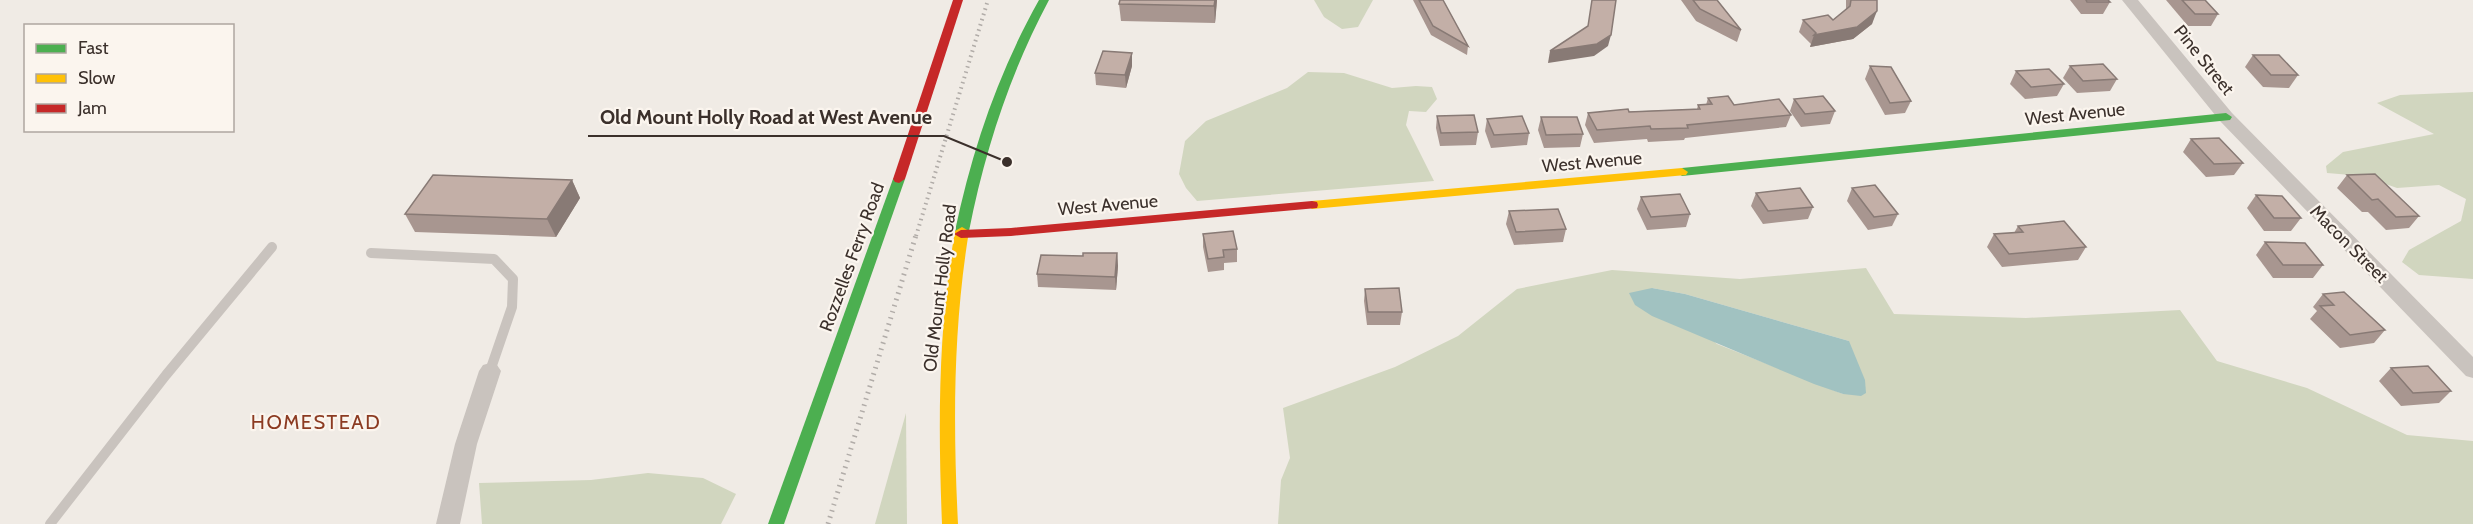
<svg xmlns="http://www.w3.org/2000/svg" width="2473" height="524" font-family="Cabin,sans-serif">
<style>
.green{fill:#d1d6bf;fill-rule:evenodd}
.water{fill:#a1c2c1}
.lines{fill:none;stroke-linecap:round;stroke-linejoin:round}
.lane{stroke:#c9c3be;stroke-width:10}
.street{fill:#c9c3be;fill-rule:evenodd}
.fast{fill:#4caf50;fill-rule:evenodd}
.slow{fill:#ffc107;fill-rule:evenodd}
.jam{fill:#c62828;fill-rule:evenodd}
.rail-far1{stroke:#b1aca8;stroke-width:4;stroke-dasharray:1.5 4;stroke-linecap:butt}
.rail{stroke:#b1aca8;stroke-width:5;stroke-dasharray:1.5 5;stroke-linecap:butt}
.wall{fill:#a89690}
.shaded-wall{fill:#887a75}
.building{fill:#c3afa7;stroke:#887a75;stroke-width:1.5}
.labels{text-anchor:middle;stroke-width:4.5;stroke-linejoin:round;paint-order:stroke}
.street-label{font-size:18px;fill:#3b302b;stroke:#fbf5ee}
.neighbourhood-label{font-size:20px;letter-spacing:1.5px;fill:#8c3b22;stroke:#fbf5ee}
.leader{fill:none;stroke:#3b302b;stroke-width:2}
.callout-dot{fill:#3b302b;stroke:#fbf5ee;stroke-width:2}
.callout-label{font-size:20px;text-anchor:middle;font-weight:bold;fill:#3b302b;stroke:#fbf5ee;stroke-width:4.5;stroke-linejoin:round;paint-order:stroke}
</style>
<rect width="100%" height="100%" fill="#f0ebe5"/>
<g class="green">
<polygon points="1314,0 1373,0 1358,27 1342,29 1324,17"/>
<polygon points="1308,72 1344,73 1392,88 1416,86 1432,87 1437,99 1426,112 1409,111 1406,125 1434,181 1197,201 1186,188 1179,174 1185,141 1206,121 1287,88"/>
<polygon points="2473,92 2473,279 2419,275 2402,262 2409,250 2461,221 2466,199 2439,185 2397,188 2363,176 2327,173 2326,166 2343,152 2434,134 2377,103 2400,95"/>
<path d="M1866,268L1894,314L2026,318L2180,310L2217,361L2307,388L2407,435L2473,441V524H1278L1281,480L1290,458L1283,408L1395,367L1458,336L1517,289L1612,270L1740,279ZM1652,288L1685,294L1849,341L1843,394L1717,344Z"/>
<polygon points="906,413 907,524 875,524"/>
<polygon points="648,473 703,478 736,494 721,524 482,524 479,483 591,480"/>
</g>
<polygon class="water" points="1652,288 1685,294 1849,341 1865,380 1866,393 1861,396 1843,394 1814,384 1652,316 1635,305 1629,293"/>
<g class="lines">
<g class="lane">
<polyline points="371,253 494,259 513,279 512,307 490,371"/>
<polyline points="50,524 166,375 272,247"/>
</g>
<g class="street">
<polygon points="2122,0 2138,0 2232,113 2473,357 2473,378 2466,376 2220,121"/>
<polygon points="490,363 497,365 501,371 477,444 460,524 436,524 455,444 479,371 483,365"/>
</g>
<g class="fast">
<path d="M1039,0H1049C1010,73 985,150 969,231L962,235L957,234L955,231C972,150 998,73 1039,0Z"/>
<polygon points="2226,113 2232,117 2230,120 1682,176 1676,172 1682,168"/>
<polygon points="899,175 905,179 784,524 768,524 893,179"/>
</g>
<g class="slow">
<polygon points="1682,168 1688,172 1686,175 1312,209 1306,205 1312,201"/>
<path d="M962,227L969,231C953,329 953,425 958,524H942C938,425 938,329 955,231Z"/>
</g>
<g class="jam">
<polygon points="953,0 963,0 905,179 899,183 895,182 893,179"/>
<polygon points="1312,201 1317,202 1318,205 1317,208 1011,236 961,238 954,234 961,230 1011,228"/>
</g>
<polyline class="rail-far1" points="916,236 988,0"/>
<polyline class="rail" points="828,524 916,235"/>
</g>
<g class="wall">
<polygon points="1217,0 1215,23 1121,21 1119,4"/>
<polygon points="1413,0 1443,0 1468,46 1467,55 1431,35"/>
<polygon points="1681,0 1717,0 1741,30 1737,42 1696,21"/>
<polygon points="1846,0 1877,0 1872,24 1853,39 1810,47 1811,44 1799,32 1803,20 1833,20 1846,10"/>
<polygon points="2070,0 2108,0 2110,2 2103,14 2081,14"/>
<polygon points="2166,0 2205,0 2218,14 2211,26 2188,26"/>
<polygon points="2253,55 2298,75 2289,88 2263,87 2245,67"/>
<polygon points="1132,66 1126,88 1096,85 1095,73"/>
<polygon points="1870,66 1911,101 1905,113 1885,115 1865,79"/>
<polygon points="2070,66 2117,79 2110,91 2077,93 2063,78"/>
<polygon points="2016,71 2064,84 2057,96 2025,99 2010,84"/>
<polygon points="1708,98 1734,105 1791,115 1786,127 1685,138 1684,140 1648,142 1647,139 1594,143 1585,125 1588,113 1697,109 1698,105 1706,105"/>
<polygon points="1794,99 1835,111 1830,124 1801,127 1790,111"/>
<polygon points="1437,116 1478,132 1476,145 1440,146 1436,128"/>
<polygon points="1541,117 1583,134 1580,147 1544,148 1538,130"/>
<polygon points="1487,119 1529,133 1527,145 1491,148 1485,131"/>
<polygon points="2191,139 2243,163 2234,175 2206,177 2183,152"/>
<polygon points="2347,175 2419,216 2409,228 2386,230 2368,212 2362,212 2337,188"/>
<polygon points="572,180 580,198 556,237 415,232 405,214"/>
<polygon points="1852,188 1898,214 1892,226 1868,230 1847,201"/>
<polygon points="1756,193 1813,207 1808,219 1763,224 1751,206"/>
<polygon points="2256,195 2301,218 2291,231 2264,231 2247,208"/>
<polygon points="1641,197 1690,214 1686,227 1647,230 1637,209"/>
<polygon points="1509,211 1566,229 1563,242 1514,245 1506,224"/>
<polygon points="2018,226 2086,247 2078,260 2002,267 1987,247 1994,234 2014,233"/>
<polygon points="1203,234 1237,249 1237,262 1224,263 1224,270 1208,272 1203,247"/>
<polygon points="2265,242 2323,265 2313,278 2273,278 2256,255"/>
<polygon points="1117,253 1118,266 1116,290 1038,287 1037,274 1083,256"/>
<polygon points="1365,289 1402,312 1400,325 1367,325 1364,301"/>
<polygon points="2323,294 2385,330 2374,343 2340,348 2310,319 2317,311 2313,307"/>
<polygon points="2391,368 2451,391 2439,403 2401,406 2379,381"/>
</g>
<g class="shaded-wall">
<polygon points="1215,0 1217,0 1215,23 1214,6"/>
<polygon points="1877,11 1872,24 1853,39 1810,47 1814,35"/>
<polygon points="1611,35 1608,46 1594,56 1548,63 1550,51"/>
<polygon points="1132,53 1132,66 1126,88 1125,75"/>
<polygon points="572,180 580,198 556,237 547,219"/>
<polygon points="1117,253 1118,266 1116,290 1115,277"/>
</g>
<g class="building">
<polygon points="1120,0 1215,0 1214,6 1119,4"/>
<polygon points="1419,0 1443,0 1468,46 1433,26"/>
<polygon points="1592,0 1616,0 1611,35 1597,44 1550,51 1588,26"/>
<polygon points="1693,0 1717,0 1741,30 1700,9"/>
<polygon points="1851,0 1877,0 1877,11 1857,27 1814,35 1816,33 1803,20 1828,15 1833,20 1850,6"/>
<polygon points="2086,0 2108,0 2110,2 2087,2"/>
<polygon points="2182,0 2205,0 2218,14 2195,14"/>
<polygon points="1103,51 1132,53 1125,75 1095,73"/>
<polygon points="2253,55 2279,55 2298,75 2271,75"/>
<polygon points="2103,64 2117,79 2083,81 2070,66"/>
<polygon points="1870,66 1891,67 1911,101 1890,103"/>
<polygon points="2049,69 2064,84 2031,87 2016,71"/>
<polygon points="1728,96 1734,105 1779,99 1791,115 1687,125 1688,128 1651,129 1650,126 1597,130 1588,113 1628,109 1629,112 1700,109 1698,105 1712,104 1708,98"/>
<polygon points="1823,96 1835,111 1805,114 1794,99"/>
<polygon points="1474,115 1478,132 1441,133 1437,116"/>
<polygon points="1522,116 1529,133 1494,135 1487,119"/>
<polygon points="1541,117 1577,117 1583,134 1546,135"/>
<polygon points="2219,138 2243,163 2214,164 2191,139"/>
<polygon points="2375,174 2419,216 2396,217 2378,199 2372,200 2347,175"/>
<polygon points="433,175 572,180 547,219 405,214"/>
<polygon points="1875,185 1898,214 1874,217 1852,188"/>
<polygon points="1800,188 1813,207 1768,211 1756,193"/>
<polygon points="1680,194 1690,214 1651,217 1641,197"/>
<polygon points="2256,195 2282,196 2301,218 2274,218"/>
<polygon points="1558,209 1566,229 1516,232 1509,211"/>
<polygon points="2064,221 2086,247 2009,254 1994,234 2023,232 2018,226"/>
<polygon points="1233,231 1237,249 1223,250 1224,257 1208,259 1203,234"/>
<polygon points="2265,242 2305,243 2323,265 2283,265"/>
<polygon points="1083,253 1117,253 1115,277 1037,274 1041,255 1083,256"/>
<polygon points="1399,288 1402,312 1368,312 1365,289"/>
<polygon points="2344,292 2385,330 2350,335 2320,306 2334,305 2323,294"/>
<polygon points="2428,366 2451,391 2413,393 2391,368"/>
</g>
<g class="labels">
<g class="street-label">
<text transform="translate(2204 60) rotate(51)" y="6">Pine Street</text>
<text transform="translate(2075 114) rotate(-6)" y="6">West Avenue</text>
<text transform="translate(1592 162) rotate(-5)" y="6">West Avenue</text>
<text transform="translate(1108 205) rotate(-5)" y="6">West Avenue</text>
<text transform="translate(2349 244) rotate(45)" y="6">Macon Street</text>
<text transform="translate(852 257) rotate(-70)" y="6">Rozzelles Ferry Road</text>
<text transform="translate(940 288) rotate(-83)" y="6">Old Mount Holly Road</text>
</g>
<g class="neighbourhood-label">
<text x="316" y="429">HOMESTEAD</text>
</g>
</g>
<path class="leader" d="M1007 162L944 136H588"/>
<circle class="callout-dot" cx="1007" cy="162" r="6"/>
<g class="callout-label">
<text x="766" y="124">Old Mount Holly Road at West Avenue</text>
</g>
<rect x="24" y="24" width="210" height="108" fill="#fbf5ee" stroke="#aea6a0" stroke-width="1.5"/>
<rect x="36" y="44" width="30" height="9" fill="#4caf50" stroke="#aea6a0" stroke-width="1.5"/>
<text x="78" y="54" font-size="18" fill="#3b302b">Fast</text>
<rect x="36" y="74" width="30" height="9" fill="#ffc107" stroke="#aea6a0" stroke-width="1.5"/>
<text x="78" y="84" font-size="18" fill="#3b302b">Slow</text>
<rect x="36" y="104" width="30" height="9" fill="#c62828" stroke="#aea6a0" stroke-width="1.5"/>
<text x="78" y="114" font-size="18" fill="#3b302b">Jam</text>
</svg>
